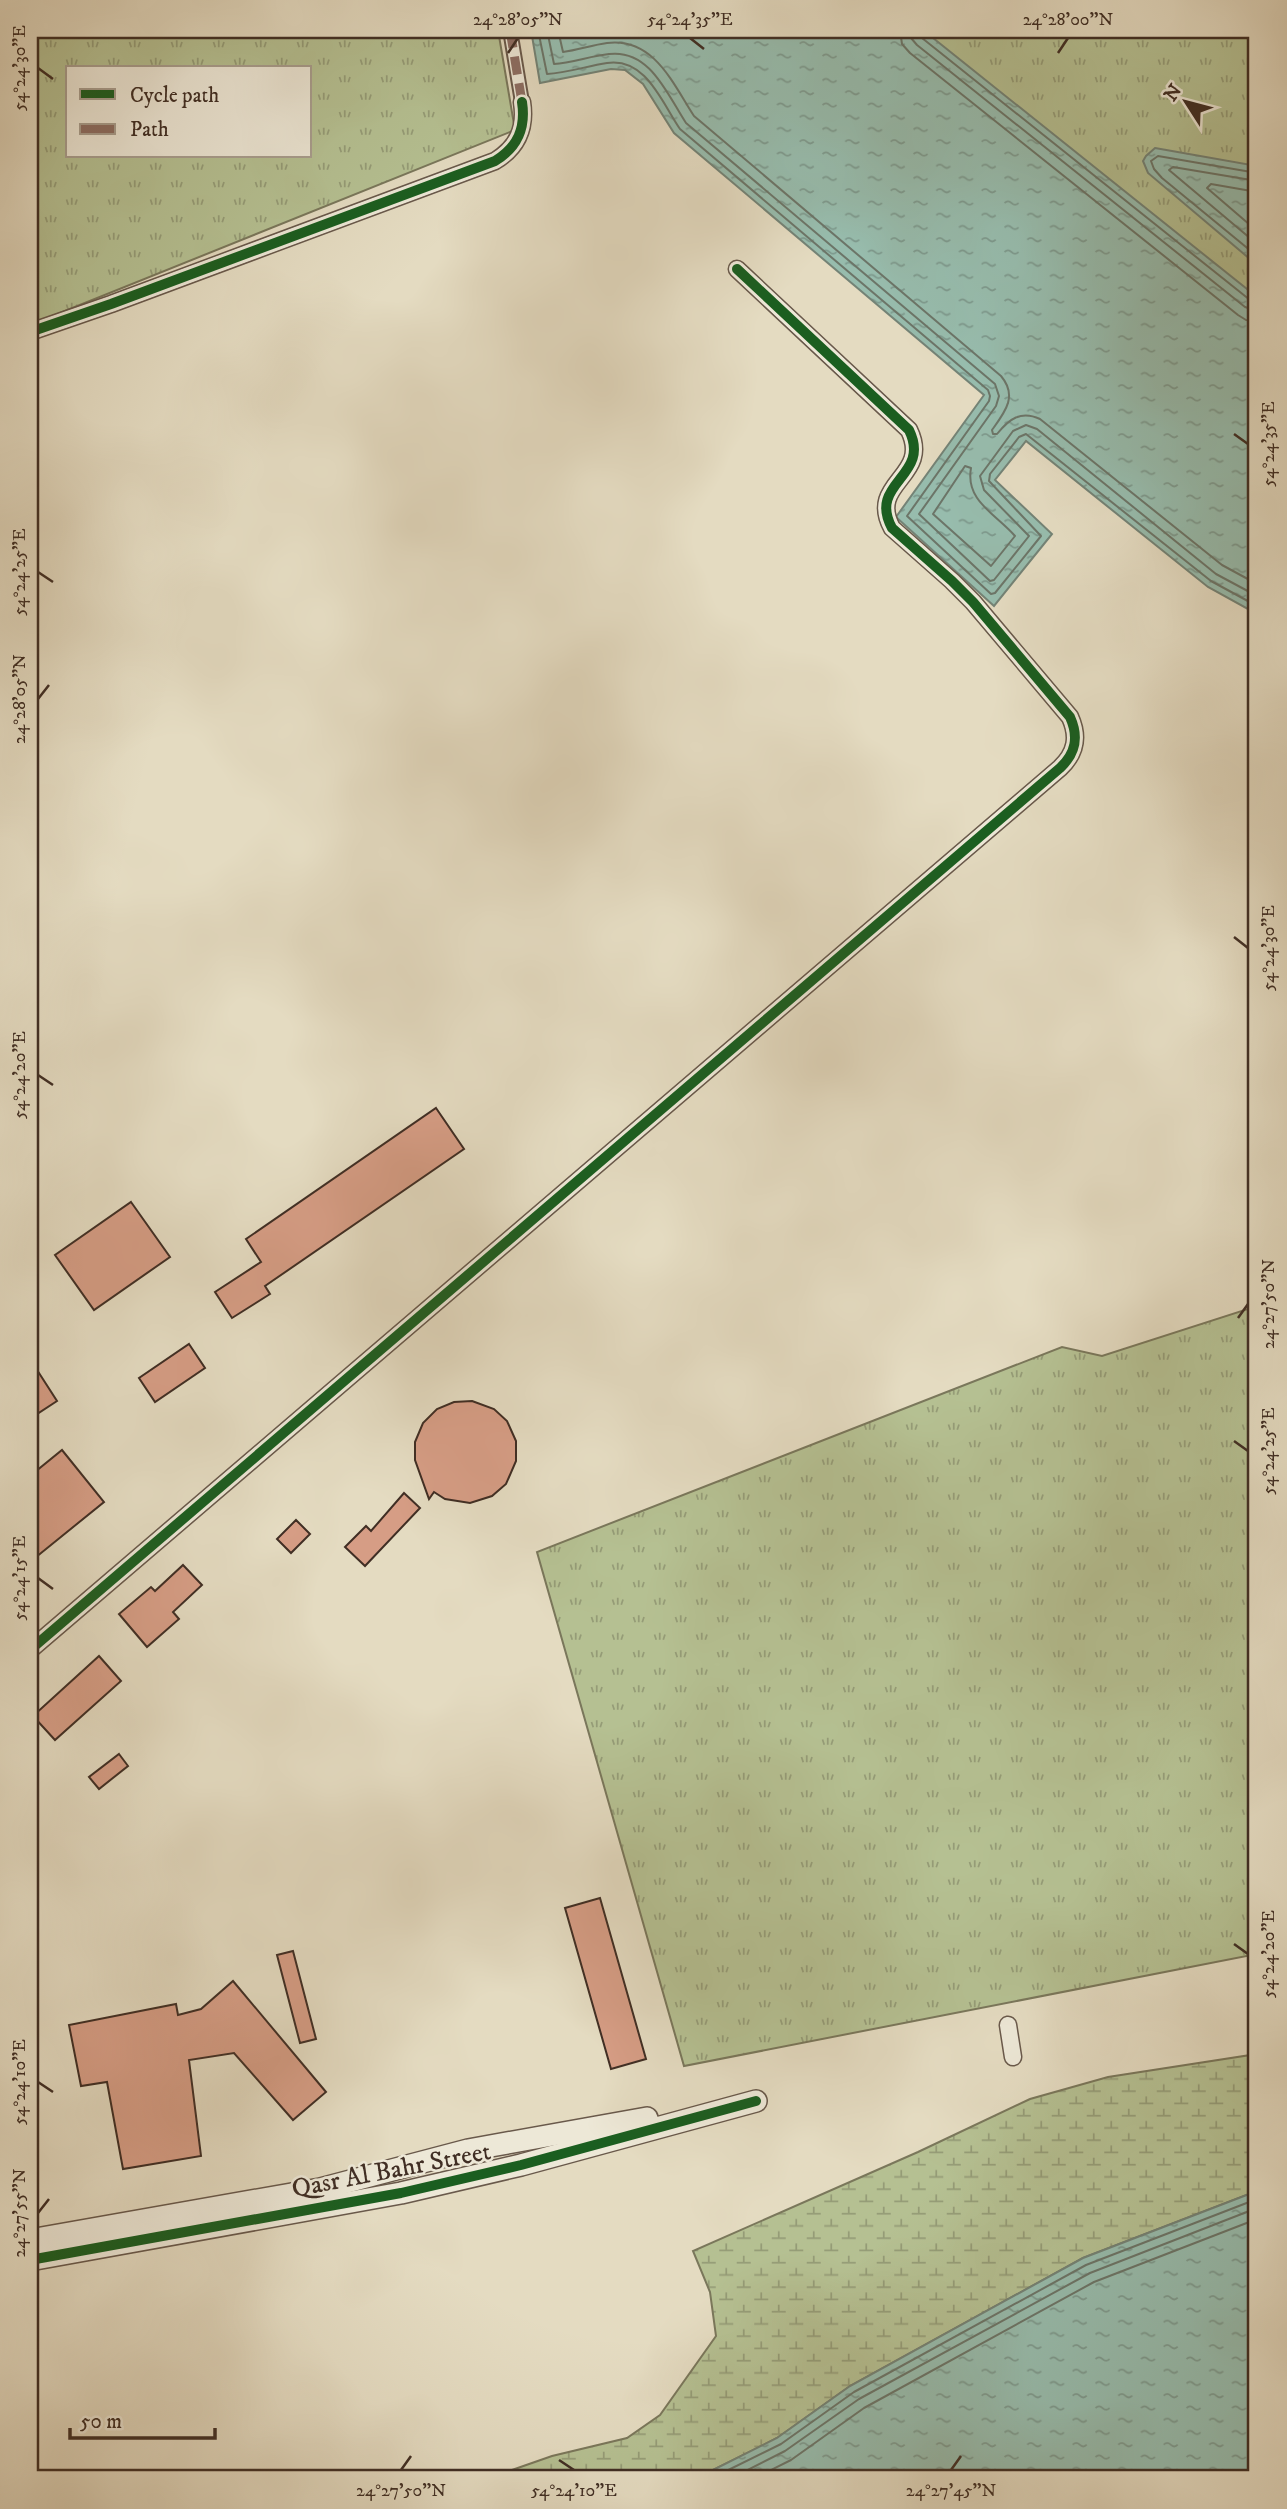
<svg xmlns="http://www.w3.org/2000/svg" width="1287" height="2509" font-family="'IM FELL DW Pica',serif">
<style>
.grass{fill:url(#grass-tufts);stroke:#7a775b;stroke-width:2;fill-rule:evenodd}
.wetland{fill:url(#wetland-marsh);stroke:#7a775b;stroke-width:2}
.water{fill:url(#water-ripples);stroke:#748376;stroke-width:2}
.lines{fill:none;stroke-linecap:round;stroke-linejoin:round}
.shore{stroke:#6c7568;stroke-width:2}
.building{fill:#d69d85;stroke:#402e24;stroke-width:2}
.pedestrian-casing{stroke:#69594b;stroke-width:16}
.minor-casing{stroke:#69594b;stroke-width:19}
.tertiary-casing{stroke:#69594b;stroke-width:24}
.pedestrian{stroke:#ede8d7;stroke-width:12}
.minor{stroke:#ede8d7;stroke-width:16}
.tertiary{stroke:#ede8d7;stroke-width:21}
.quiet{stroke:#8d6e63;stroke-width:9;stroke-dasharray:18 9;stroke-linecap:butt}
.cycleway-casing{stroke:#ede8d7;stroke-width:15}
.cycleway{stroke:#1b5e20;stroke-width:10}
.ticks{fill:none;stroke:#402e24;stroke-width:2.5}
.labels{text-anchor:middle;stroke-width:5;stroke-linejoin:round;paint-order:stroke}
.street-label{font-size:26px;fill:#402e24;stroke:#ede8d7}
.neatline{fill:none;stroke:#402e24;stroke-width:2.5}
.ticks-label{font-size:18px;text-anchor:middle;fill:#402e24}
</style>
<defs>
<pattern id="grass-tufts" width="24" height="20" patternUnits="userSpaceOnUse" patternTransform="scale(1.75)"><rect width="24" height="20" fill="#b5c092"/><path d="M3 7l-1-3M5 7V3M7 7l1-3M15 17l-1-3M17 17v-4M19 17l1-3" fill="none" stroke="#959c77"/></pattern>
<pattern id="wetland-marsh" width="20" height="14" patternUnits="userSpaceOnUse" patternTransform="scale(1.75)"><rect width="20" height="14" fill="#b5c092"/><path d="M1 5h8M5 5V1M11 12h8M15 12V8" fill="none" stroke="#959c77"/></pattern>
<pattern id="water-ripples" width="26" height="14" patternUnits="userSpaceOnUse" patternTransform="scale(1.75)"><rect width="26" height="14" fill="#97bcad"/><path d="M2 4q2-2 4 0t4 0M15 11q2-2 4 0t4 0" fill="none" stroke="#7d998d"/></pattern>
</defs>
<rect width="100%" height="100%" fill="#e4dbc1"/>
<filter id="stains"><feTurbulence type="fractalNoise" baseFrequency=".00286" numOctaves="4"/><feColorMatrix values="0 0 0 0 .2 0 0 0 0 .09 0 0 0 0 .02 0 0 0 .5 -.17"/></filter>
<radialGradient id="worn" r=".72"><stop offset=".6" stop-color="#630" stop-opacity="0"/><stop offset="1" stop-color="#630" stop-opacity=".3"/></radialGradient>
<g class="grass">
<path d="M30,30H498L515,130L30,325ZM68,68H310V156H68Z"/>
<polygon points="866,30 1257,30 1257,335"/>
<polygon points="1257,1306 1257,1954 684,2066 537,1552 1062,1347 1102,1356"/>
</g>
<polygon class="wetland" points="1257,2054 1257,2191 1083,2258 850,2386 777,2438 695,2479 486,2479 552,2456 627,2438 660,2415 716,2336 710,2292 693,2251 918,2152 1030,2099 1108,2077"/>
<g class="water">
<polygon points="531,30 923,30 1257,297 1257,614 1208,587 1026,441 995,480 1052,534 994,606 896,517 984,395 674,133 643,84 625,70 611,69 540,83"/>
<polygon points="1155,148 1257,166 1257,265 1148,173 1143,161 1146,156"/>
<polygon points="1257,2191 1257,2479 695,2479 777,2438 850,2386 1083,2258"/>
</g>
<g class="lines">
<g class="shore">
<path d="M538,30L547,74C567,73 587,66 607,63C646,57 662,103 680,129L988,390L990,396L989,401L907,516L991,594L995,593L1041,536L989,481L990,474L1019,437L1026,434L1211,581L1257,606"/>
<path d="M547,30L554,64C572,63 590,56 609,54C650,49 667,94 686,123L995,384L999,396L996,406L919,514L990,581L994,580L1029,536L984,490L980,476L1013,431L1026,425L1037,429L1216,574L1257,596"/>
<path d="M558,30L563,52C578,50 592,45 607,43C654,37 673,84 694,116L1001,376C1018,396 1005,412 992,430L993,434H997C1009,419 1021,410 1040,419L1222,565L1257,584"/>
<polyline points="900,30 902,44 910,53 1238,315 1246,320 1257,321"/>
<polyline points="910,30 911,38 917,45 1245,307 1257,311"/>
<polyline points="919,30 922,38 1250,300 1257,302"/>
<polyline points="1257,173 1158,156 1151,161 1154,169 1162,178 1257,256"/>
<polyline points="1257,181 1173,167 1169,170 1257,244"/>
<polyline points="1257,192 1211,184 1207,188 1257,231"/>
<path d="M965,466L971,468C965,501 996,514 1015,536L991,566L933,514Z"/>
<polyline points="710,2479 781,2444 854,2392 1086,2265 1257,2199"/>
<polyline points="730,2479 785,2451 859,2399 1090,2273 1257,2208"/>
<polyline points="753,2479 791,2460 864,2408 1094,2282 1257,2219"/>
</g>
</g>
<g class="building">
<polygon points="436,1108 464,1149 265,1286 270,1294 232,1318 215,1292 261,1262 246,1239"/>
<polygon points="131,1202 170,1257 94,1310 55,1255"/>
<polygon points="189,1344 205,1368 155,1402 139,1378"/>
<polygon points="30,1359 57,1401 37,1414 30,1403"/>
<polygon points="472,1401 494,1409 507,1421 516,1441 516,1461 506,1484 492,1496 470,1503 445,1499 434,1492 429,1499 415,1460 415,1442 423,1423 437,1409 454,1402"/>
<polygon points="62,1450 104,1502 30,1562 30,1476"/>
<polygon points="404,1493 420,1508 365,1566 345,1547 366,1526 371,1531"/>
<polygon points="296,1520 310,1534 291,1553 277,1539"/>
<polygon points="183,1565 202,1585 173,1612 179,1619 147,1647 119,1614 151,1587 155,1591"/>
<polygon points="99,1656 121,1681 55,1740 33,1716"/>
<polygon points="119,1754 128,1766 99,1789 89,1777"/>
<polygon points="600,1898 646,2059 611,2069 565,1908"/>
<polygon points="293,1951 316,2039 300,2043 277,1955"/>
<polygon points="233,1981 326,2092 293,2120 234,2053 189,2060 201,2156 123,2169 107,2082 81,2086 69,2025 176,2004 178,2015 201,2009"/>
</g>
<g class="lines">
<defs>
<polyline id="pedestrian" points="510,30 522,102"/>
<g id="minor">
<path d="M30,332L111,304L495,161C518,147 526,128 522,102"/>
<path d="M30,1650L1060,768C1076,753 1079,737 1070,717L973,602L952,581L892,528C867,482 932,477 909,430L737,269"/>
<polyline points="1008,2025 1013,2057"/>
</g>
<g id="tertiary">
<polyline points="30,2240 320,2189 468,2150 647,2118"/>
<polyline points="30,2260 401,2193 521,2165 756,2101"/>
</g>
</defs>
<use href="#pedestrian" class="pedestrian-casing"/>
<use href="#minor" class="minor-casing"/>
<use href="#tertiary" class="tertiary-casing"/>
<use href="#pedestrian" class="pedestrian"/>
<use href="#minor" class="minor"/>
<use href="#tertiary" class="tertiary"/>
<polyline class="quiet" points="510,30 522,102"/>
<defs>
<g id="cycleway">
<path d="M30,332L111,304L495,161C518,147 526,128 522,102"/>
<path d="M30,1650L1060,768C1076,753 1079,737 1070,717L973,602L952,581L892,528C867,482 932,477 909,430L737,269"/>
<polyline points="30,2260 401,2193 521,2165 756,2101"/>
</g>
</defs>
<use href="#cycleway" class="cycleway-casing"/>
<use href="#cycleway" class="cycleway"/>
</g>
<path class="ticks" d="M690,38L704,49M508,53L518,38M1058,53L1068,38M38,68L53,79M1234,434L1248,444M38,572L53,582M38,699L49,685M1234,937L1248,948M38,1075L53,1085M1238,1318L1248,1304M1234,1441L1248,1451M38,1578L53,1589M1234,1944L1248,1954M38,2082L53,2092M38,2213L49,2199M559,2460L574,2470M401,2470L411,2456M951,2470L961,2456"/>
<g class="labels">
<g class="street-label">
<text transform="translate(391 2169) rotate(-11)" y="9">Qasr Al Bahr Street</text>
</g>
</g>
<rect width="1287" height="2509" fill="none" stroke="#e4dbc1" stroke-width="77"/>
<rect x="66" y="66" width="245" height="91" fill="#ede8d7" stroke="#a89e8f" stroke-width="2"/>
<rect x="80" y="89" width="35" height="10" fill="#1b5e20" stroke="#a89e8f" stroke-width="2"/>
<text x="130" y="102" font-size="21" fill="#402e24">Cycle path</text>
<rect x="80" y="124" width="35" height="10" fill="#8d6e63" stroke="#a89e8f" stroke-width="2"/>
<text x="130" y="136" font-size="21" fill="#402e24">Path</text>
<g transform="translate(1186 102) rotate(306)" stroke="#ede8d7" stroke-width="5" paint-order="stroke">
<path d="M0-5L12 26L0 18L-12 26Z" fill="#402e24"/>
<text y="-10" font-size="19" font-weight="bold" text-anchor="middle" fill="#402e24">N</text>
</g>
<path d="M70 2428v10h145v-10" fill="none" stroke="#402e24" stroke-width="3.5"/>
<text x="80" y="2428" font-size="21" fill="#402e24" stroke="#ede8d7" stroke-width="5" paint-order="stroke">50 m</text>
<rect x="38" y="38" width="1210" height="2432" class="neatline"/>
<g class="ticks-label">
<text x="518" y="25">24°28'05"N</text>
<text x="690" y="25">54°24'35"E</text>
<text x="1068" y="25">24°28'00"N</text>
<text transform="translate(19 68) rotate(-90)" y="6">54°24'30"E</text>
<text transform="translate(1268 444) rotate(-90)" y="6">54°24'35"E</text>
<text transform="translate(19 572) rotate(-90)" y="6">54°24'25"E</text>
<text transform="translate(19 699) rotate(-90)" y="6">24°28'05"N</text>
<text transform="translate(1268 948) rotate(-90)" y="6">54°24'30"E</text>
<text transform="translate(19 1075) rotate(-90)" y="6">54°24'20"E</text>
<text transform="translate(1268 1304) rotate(-90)" y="6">24°27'50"N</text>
<text transform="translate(1268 1451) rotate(-90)" y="6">54°24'25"E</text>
<text transform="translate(19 1578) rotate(-90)" y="6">54°24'15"E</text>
<text transform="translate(1268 1954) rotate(-90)" y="6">54°24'20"E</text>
<text transform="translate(19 2082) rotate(-90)" y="6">54°24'10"E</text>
<text transform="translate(19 2213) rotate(-90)" y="6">24°27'55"N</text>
<text x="401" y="2496">24°27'50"N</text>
<text x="574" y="2496">54°24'10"E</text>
<text x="951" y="2496">24°27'45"N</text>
</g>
<rect width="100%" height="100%" filter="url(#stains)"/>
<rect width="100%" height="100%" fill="url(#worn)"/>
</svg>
